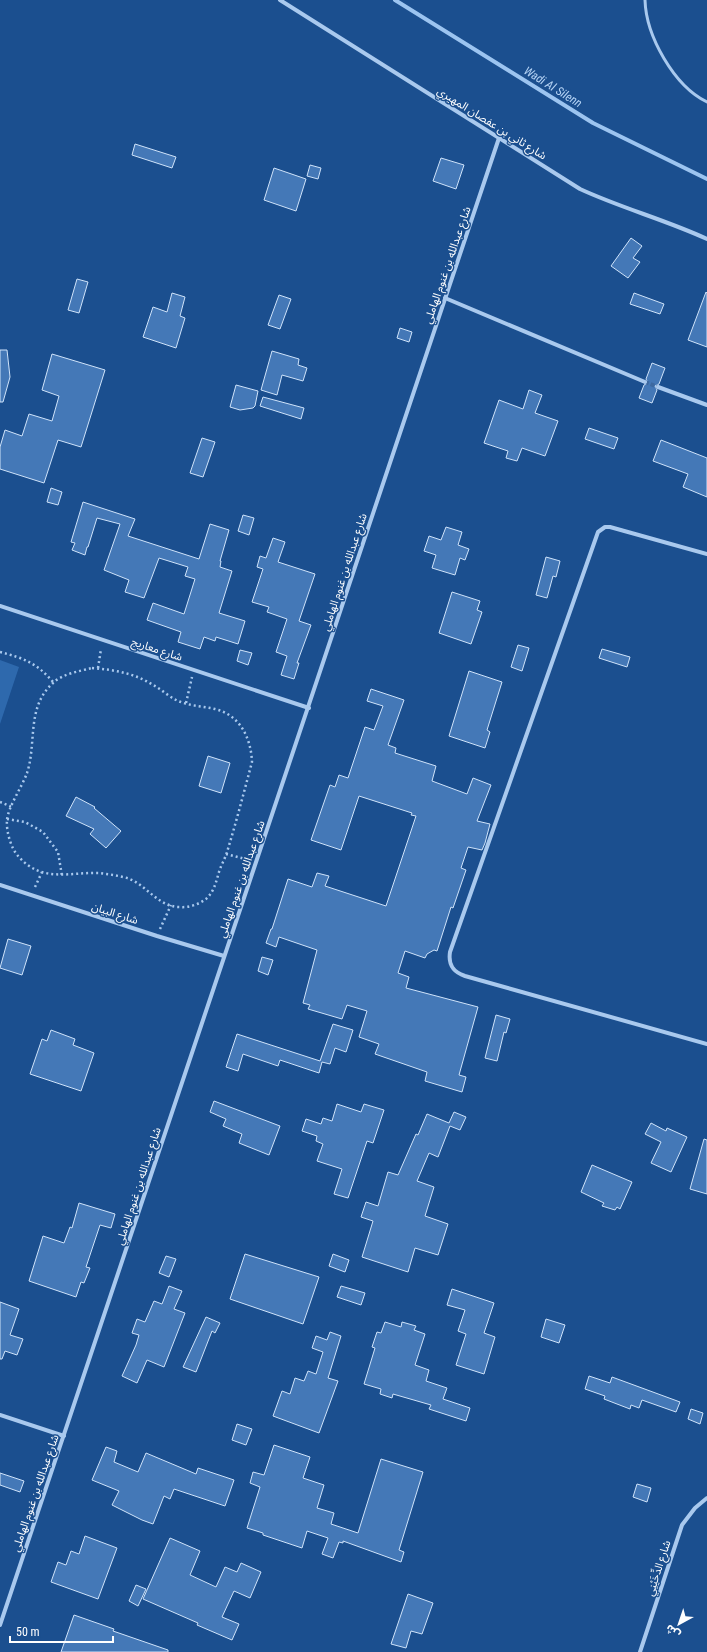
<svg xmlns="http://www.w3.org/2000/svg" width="707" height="1652" font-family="'Roboto Condensed','Noto Sans Arabic',sans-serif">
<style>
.green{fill:#2e69ad}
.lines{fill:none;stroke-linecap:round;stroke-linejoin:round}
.stream{stroke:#9cc4f0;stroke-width:4}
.building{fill:#4478b7;stroke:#cfe3fa}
.street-tunnel{stroke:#3d69a0;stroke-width:4;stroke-dasharray:4 2;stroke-linecap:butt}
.path{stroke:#a9c9ee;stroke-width:2.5;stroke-dasharray:2 3;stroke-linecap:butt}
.lane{stroke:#a9c9ee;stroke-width:3}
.street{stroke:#a9c9ee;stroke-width:4}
.labels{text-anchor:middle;stroke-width:3;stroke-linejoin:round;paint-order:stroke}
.street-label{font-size:11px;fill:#fff;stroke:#1b4f8f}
.water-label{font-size:12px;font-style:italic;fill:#b5d3f5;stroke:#1b4f8f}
</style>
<rect width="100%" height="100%" fill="#1b4f8f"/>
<polygon class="green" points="0,660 19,667 0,724"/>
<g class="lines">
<polyline class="stream" points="395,0 593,123 707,179"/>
</g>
<g class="building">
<polygon points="135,144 176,157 172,168 132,155"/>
<polygon points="441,158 464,165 456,189 433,181"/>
<polygon points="310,165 321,168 318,179 307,176"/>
<polygon points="274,168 306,179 296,211 264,200"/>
<polygon points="631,238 642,246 633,258 640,262 628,278 611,266"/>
<polygon points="77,279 88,282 79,313 68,310"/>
<polygon points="706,292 707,293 707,347 688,340"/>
<polygon points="172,293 185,297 180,316 185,318 176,348 143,337 153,307 167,312"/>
<polygon points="634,293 664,304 660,314 630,304"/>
<polygon points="279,295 291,299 280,329 268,325"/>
<polygon points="400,328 412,332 409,342 397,338"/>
<polygon points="0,350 7,350 10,377 3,402 0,402"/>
<polygon points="272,351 299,359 298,365 307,368 303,381 282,375 277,395 261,390"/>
<polygon points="52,354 105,370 81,447 58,440 44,483 0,469 0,447 5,430 22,436 29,414 52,421 59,396 42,390"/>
<polygon points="652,363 665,368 659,384 655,386 657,390 652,403 639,398 644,385 648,383 646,379"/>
<polygon points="236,385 258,391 255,406 253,408 240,410 230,407"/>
<polygon points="529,390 542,395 535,413 558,421 545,456 522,448 517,461 506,458 508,451 484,443 499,400 523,409"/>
<polygon points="263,397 304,408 301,419 260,406"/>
<polygon points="589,428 618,438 614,449 585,439"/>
<polygon points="202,438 215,442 203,477 190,473"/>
<polygon points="661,440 707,458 707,497 683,487 688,474 653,461"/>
<polygon points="51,488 62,492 58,505 47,502"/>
<polygon points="83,502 135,519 128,536 199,559 210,524 229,530 220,561 221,561 220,567 232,571 219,613 245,621 238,644 216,637 215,641 204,637 200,649 178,642 181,632 147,620 153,603 184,614 195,579 185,576 188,567 159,558 144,598 125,592 129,580 104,570 120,524 97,518 88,547 87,547 85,555 72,550 75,543 71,542"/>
<polygon points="243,515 254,518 249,535 238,531"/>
<polygon points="446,527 462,532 458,545 469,549 465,560 460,558 455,575 432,568 436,555 424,551 429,536 441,540"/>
<polygon points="273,538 285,542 278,562 315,574 299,621 311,625 297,663 299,663 294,679 281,675 287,656 276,652 287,619 267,612 269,607 252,602 263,569 257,567 260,556 266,558"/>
<polygon points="546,557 560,561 556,577 553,576 547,598 536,595"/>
<polygon points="452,592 480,601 477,610 482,612 471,644 439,633"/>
<polygon points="518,645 529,648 522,671 511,667"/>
<polygon points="602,649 630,657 627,667 599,658"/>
<polygon points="240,650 252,653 248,665 237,661"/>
<polygon points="469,671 502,682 487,730 490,732 485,748 449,736"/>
<polygon points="371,689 404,700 388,745 396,748 395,753 436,766 432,781 467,794 473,778 491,785 477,821 490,824 485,843 482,850 468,847 461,868 466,870 453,908 451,907 437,951 434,950 427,954 425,958 405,951 398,973 409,977 406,988 478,1007 459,1075 466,1077 462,1092 425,1081 427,1072 375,1054 379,1044 359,1037 367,1011 347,1005 342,1019 308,1009 310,1005 303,1003 317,950 279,937 276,947 266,943 271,929 272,929 288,879 312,887 317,873 329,876 325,886 386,906 416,816 411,815 412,813 359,796 341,850 311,840 330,785 335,787 339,775 348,778 365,727 374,730 383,706 367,701"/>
<polygon points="208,756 230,763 221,793 199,786"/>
<polygon points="76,797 95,807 94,808 121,831 106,848 90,834 94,829 66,816"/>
<polygon points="8,939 31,946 22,975 0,968"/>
<polygon points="262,957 273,960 268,975 258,971"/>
<polygon points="496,1015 510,1019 506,1033 504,1032 497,1061 485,1058"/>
<polygon points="333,1024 353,1030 346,1052 335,1048 330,1064 322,1062 319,1073 280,1060 278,1066 243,1054 238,1071 226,1067 237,1034 320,1061"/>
<polygon points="51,1030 75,1039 73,1045 94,1053 81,1091 30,1074 42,1039 47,1041"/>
<polygon points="214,1101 280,1126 269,1155 239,1143 242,1134 223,1126 226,1119 210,1112"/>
<polygon points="337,1104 361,1112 364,1104 384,1110 373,1143 367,1141 348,1198 334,1194 342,1169 317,1161 323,1144 316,1141 317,1136 302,1131 306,1119 321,1124 323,1118 332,1121"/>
<polygon points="454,1112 466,1117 460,1130 450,1126 438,1157 429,1153 417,1181 434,1187 425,1216 448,1224 438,1255 415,1248 408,1272 362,1257 373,1221 361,1217 366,1202 378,1206 388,1172 398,1175 416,1134 418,1135 427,1114 449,1123"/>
<polygon points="651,1123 666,1131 667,1128 687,1137 671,1172 651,1163 661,1142 645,1134"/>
<polygon points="704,1139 707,1140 707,1194 690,1189"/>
<polygon points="592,1165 632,1182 620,1209 617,1207 615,1210 602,1206 604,1203 581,1192"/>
<polygon points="79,1203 115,1214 111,1228 100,1225 86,1267 90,1268 84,1283 81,1282 76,1297 29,1281 43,1236 64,1243 70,1227 72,1228"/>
<polygon points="245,1254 319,1277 303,1324 230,1299"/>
<polygon points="333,1254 349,1260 345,1272 329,1266"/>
<polygon points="166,1256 176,1259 169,1277 159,1273"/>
<polygon points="169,1286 182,1291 174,1309 185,1313 164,1367 147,1360 137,1383 122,1376 136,1345 139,1335 132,1333 137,1319 145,1322 154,1301 162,1304"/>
<polygon points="341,1286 365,1293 361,1305 337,1297"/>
<polygon points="452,1289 494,1303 484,1333 495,1337 484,1374 456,1365 466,1334 458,1331 465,1310 447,1305"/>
<polygon points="0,1302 19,1309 10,1335 23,1339 17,1355 5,1351 2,1359 0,1359"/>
<polygon points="206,1317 220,1323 215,1333 212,1331 196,1372 183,1367"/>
<polygon points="546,1319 565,1325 559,1343 541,1337"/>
<polygon points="385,1322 401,1327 402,1322 416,1326 414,1330 425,1334 415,1365 429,1370 426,1381 447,1388 443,1399 470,1408 466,1421 429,1409 431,1405 393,1394 392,1398 380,1394 381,1389 364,1384 375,1348 372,1347 377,1332 381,1333"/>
<polygon points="330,1332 341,1336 328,1378 338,1381 319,1433 273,1416 282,1391 290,1394 295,1378 304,1381 308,1371 316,1374 323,1352 312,1348 316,1336 327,1340"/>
<polygon points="589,1376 610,1383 612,1377 680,1402 676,1412 642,1400 639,1408 631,1405 630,1409 604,1399 605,1396 585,1389"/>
<polygon points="691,1409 703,1413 700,1424 688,1419"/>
<polygon points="237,1424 252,1429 246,1445 232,1440"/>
<polygon points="274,1445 310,1457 303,1478 324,1485 317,1508 334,1513 331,1524 358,1533 381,1459 423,1472 399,1550 404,1552 401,1562 343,1541 343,1543 339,1542 333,1558 322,1554 328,1538 307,1531 302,1548 263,1535 263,1533 247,1528 260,1487 250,1483 253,1472 264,1475"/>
<polygon points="106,1447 117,1451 114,1462 138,1472 146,1453 196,1474 198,1468 234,1480 225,1506 174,1489 170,1499 164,1496 153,1524 142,1520 112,1505 119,1491 92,1480"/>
<polygon points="0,1473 24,1481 20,1492 0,1485"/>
<polygon points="637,1484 651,1488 647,1502 633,1497"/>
<polygon points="85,1536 117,1548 98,1599 51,1582 58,1562 66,1565 71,1551 79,1554"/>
<polygon points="170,1538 200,1551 190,1575 216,1587 225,1567 237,1572 241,1563 261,1572 250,1598 234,1591 222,1617 239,1624 232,1640 197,1625 198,1623 143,1599"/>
<polygon points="136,1585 146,1589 138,1606 129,1601"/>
<polygon points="408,1594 433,1603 422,1634 411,1631 406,1648 391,1644"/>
<polygon points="74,1615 114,1629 113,1631 168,1650 168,1652 61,1652"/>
</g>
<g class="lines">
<polyline class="street-tunnel" points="645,382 658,387"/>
<g class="path">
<path d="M0,652C23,658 37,663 53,682"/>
<path d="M92,668C115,670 134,673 153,685C161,689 168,696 176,700C188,706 202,706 215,709C240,715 251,738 252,762C244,792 236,823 227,852C225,859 221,865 219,872C216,882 214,892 206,899C199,904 189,908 180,907C156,907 145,881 123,877C115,875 107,874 99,873C70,872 42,883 19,857C11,849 6,831 7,820C8,807 22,787 27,773C37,743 26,707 53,683C62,674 80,671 92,668Z"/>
<polyline points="98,668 101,649"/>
<polyline points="186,703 192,677"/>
<polyline points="0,802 12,807"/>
<polyline points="7,819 25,822 43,832 58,852 62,876"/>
<polyline points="226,854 249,860"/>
<polyline points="35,887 42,872"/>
<polyline points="160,929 171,905"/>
</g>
<path class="lane" d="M645,0C646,36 674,86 707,102"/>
<g class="street">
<path d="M280,0L580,189C621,208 666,220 707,239"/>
<polyline points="445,298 645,382"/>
<polyline points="658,387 707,405"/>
<path d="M707,554L610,527H605L598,532L450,952C448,965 453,972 465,976L707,1044"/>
<polyline points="0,606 309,708"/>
<polyline points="0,885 157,936 224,956"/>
<polyline points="0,1415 64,1436"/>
<polyline points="0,1625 499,138"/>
<polyline points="640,1652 682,1525 695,1508 707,1498"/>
</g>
</g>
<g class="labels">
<g class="street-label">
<text transform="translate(492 123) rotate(32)" y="4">شارع ثاني بن عفصان المهيري</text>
<text transform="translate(447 265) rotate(-71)" y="4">شارع عبدالله بن غنوم الهاملي</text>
<text transform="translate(344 572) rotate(-72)" y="4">شارع عبدالله بن غنوم الهاملي</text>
<text transform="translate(157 649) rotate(18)" y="4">شارع معاريج</text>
<text transform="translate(241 879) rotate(-71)" y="4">شارع عبدالله بن غنوم الهاملي</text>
<text transform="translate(115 913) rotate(18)" y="4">شارع البيان</text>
<text transform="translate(138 1186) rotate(-72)" y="4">شارع عبدالله بن غنوم الهاملي</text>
<text transform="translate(35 1493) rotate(-71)" y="4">شارع عبدالله بن غنوم الهاملي</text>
<text transform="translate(658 1568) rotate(-72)" y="4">شارع الدِّخَيْنِي</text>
</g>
<g class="water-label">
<text transform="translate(553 87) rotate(32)" y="4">Wadi Al Silenn</text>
</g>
</g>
<g transform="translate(679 1624) rotate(220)" stroke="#1b4f8f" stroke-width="3" paint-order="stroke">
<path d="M0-3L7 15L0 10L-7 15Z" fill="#ffffff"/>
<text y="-6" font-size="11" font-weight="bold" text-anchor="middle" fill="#ffffff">ش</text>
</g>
<path d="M10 1636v6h103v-6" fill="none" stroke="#ffffff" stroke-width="2"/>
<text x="16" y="1636" font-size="12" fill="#ffffff" stroke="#1b4f8f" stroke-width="3" paint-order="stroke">50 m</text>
</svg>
